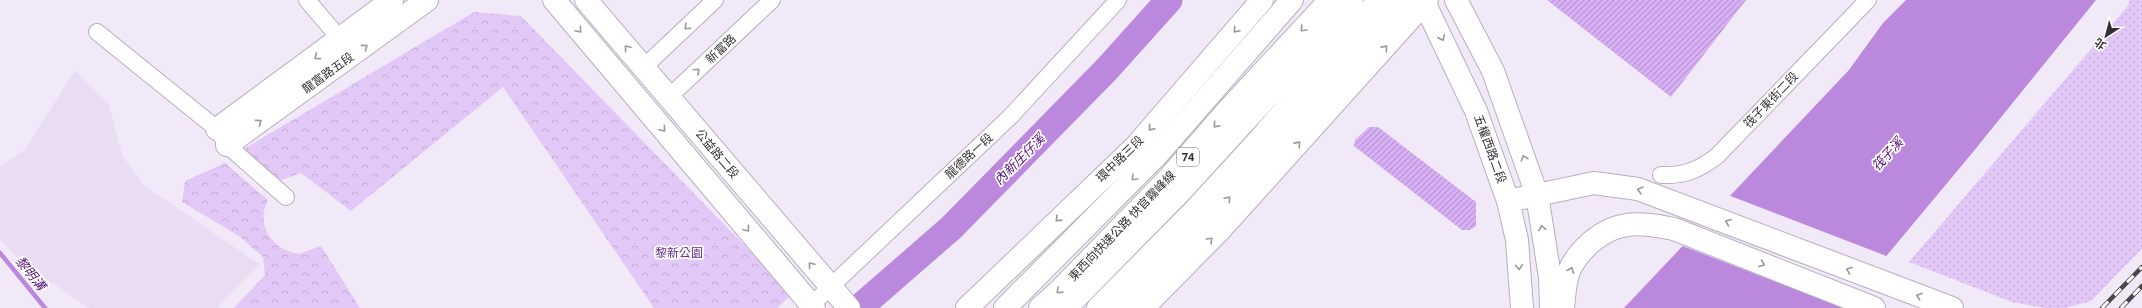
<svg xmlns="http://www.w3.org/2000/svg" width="2142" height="308" font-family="'Noto Sans','Noto Sans TC',sans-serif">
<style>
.built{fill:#e9ddf3}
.grass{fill:url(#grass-dots)}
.park{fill:url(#park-crowns)}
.water{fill:#ba88dd}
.pier{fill:#f1e9f8}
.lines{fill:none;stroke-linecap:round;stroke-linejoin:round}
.stream{stroke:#ba88dd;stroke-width:4.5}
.river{stroke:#ba88dd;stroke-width:27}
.building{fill:url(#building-hatch)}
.street-casing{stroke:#b7afbd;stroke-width:18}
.secondary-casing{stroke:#b7afbd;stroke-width:24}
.highway-casing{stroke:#b7afbd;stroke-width:24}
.street{stroke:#fff;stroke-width:16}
.secondary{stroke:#fff;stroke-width:22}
.highway{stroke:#fff;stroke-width:22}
.rail-casing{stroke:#4a464d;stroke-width:4.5}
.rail{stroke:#fff;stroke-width:3;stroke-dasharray:9;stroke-linecap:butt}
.oneway{stroke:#99989a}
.labels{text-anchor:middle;stroke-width:3.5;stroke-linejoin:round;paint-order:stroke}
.shield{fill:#fff;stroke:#706e72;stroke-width:1}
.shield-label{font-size:11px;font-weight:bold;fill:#333036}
.street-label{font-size:12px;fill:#333036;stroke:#fff}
.park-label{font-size:12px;fill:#6b2d90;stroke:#fff}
.water-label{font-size:13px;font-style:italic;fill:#530f75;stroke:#fff}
</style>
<defs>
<pattern id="grass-dots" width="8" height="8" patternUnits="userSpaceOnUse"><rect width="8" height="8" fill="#e2c8f7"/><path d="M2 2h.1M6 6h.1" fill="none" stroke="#c2acd4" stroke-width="1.8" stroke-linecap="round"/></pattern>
<pattern id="park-crowns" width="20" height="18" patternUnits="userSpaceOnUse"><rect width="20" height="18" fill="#e2c8f7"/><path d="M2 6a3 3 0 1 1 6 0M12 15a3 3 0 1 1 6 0" fill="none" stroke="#c2acd4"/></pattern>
<pattern id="building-hatch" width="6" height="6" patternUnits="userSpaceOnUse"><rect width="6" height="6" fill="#d6aef3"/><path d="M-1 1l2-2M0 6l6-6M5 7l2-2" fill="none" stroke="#ae8ec6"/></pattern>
</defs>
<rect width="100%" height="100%" fill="#f1e9f8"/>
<polygon class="built" points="75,70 109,105 123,157 145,186 259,264 217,308 89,308 20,261 0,239 0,166 25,150"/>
<polygon class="grass" points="2130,0 2142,0 2142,249 2091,301 2065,308 2045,308 2012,302 1909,262 2127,7"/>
<g class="park">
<polygon points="474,12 521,16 792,294 777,308 654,308 503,87 351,211 301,173 279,181 244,149"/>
<path d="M225,163L268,200C255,225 272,250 299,254L321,246L360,308H234L265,275L263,257L239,236L182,202L185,181Z"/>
</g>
<polygon class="water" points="1906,0 2096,0 1973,152 1843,308 1624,308 1849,70 1883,23"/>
<polygon class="pier" points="1728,195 1889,257 1844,308 1680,245"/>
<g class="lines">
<polyline class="stream" points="0,253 45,308"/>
<polyline class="river" points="859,308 951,228 1107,69 1169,0"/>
</g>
<g class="building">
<polygon points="1547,0 1746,0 1671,97"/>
<polygon points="1369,127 1378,127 1476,202 1476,226 1470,230 1462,230 1354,146 1355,140"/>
</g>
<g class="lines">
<defs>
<g id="street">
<polyline points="307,0 341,40"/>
<polyline points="97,32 217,129 227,145 286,197"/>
<polyline points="643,68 715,0"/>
<polyline points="669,97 772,0"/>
<path d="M1661,175C1684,176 1699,170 1717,156L1868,0"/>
<polyline points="808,308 1011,116 1118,0"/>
</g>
<g id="secondary">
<polyline points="554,0 814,308"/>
<polyline points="586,0 849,308"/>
<polyline points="1423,0 1476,111 1508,201 1517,240 1522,308"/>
<polyline points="1456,0 1493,71 1537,195 1550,277 1551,308"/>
<polyline points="217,129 392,0"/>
<polyline points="227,145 427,0"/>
<polyline points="967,308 1135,147 1262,0"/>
<polyline points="1066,308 1181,191 1299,62 1352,0"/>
<polyline points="1143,308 1220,230 1427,0"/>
</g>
<g id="highway">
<polyline points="1508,201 1594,183 1638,189 1952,308"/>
<polyline points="1005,308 1156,156 1292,0"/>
<polyline points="1040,308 1059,291 1168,179 1228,110 1330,0"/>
<polyline points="1098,308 1195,210 1260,139 1379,0"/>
<polyline points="1124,308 1208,221 1403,0"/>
<path d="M1563,308C1564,296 1565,282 1569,271C1579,249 1603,228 1627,225C1643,223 1658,226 1674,229L1874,308"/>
</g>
</defs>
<use href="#street" class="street-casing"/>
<use href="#secondary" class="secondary-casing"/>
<use href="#highway" class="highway-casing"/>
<use href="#street" class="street"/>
<use href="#secondary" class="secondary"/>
<use href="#highway" class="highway"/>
<defs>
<g id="rail">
<polyline points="2102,308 2142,267"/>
<polyline points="2121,308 2142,286"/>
</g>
</defs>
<use href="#rail" class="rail-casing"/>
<use href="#rail" class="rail"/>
</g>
<defs><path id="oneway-chevron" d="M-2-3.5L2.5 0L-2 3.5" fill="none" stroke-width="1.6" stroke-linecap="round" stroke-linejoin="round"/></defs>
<g class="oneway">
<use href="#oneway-chevron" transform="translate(687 27) rotate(137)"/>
<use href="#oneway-chevron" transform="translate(1303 29) rotate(133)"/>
<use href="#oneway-chevron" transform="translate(579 30) rotate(50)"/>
<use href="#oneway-chevron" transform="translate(1236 30) rotate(131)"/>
<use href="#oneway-chevron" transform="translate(1442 38) rotate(65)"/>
<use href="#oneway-chevron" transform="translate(365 47) rotate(-36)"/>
<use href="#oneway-chevron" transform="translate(627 48) rotate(-130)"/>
<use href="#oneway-chevron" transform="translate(1385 48) rotate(-48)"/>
<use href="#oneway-chevron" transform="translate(317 57) rotate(144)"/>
<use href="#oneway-chevron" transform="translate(697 71) rotate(-43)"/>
<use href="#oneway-chevron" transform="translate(259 122) rotate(-36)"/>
<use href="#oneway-chevron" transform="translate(1216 125) rotate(131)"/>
<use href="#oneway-chevron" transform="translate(1151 128) rotate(131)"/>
<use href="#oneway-chevron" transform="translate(663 129) rotate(50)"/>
<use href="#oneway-chevron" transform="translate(1298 144) rotate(-48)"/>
<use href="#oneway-chevron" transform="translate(1524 158) rotate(-109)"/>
<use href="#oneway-chevron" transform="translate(1134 178) rotate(135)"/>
<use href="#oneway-chevron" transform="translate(1640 190) rotate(-165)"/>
<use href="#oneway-chevron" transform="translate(1228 199) rotate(-49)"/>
<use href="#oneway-chevron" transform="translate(1058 219) rotate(136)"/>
<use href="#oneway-chevron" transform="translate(1728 222) rotate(-159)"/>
<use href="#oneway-chevron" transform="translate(1542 228) rotate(-99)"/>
<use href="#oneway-chevron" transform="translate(747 229) rotate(50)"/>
<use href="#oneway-chevron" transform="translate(1210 240) rotate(-46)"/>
<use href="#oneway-chevron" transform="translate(1762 264) rotate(22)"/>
<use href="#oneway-chevron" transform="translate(811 265) rotate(-130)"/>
<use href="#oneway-chevron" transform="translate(1519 267) rotate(86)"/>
<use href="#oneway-chevron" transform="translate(1571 270) rotate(-67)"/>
<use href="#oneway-chevron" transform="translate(1849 270) rotate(-159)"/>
<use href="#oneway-chevron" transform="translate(1059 291) rotate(136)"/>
<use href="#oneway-chevron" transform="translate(1919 296) rotate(-160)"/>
</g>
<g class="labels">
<rect class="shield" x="1177" y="148" width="22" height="18" rx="3"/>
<g class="shield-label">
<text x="1188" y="161">74</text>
</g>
<g class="street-label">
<text transform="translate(721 49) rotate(-43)" y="4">新富路</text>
<text transform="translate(328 73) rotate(-36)" y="4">龍富路五段</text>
<text transform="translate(1771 100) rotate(-46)" y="4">筏子東街二段</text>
<text transform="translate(1490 149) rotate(70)" y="4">五權西路二段</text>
<text transform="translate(717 154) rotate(50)" y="4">公益路二段</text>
<text transform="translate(969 156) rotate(-43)" y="4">龍德路一段</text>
<text transform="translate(1120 159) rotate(-44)" y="4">環中路三段</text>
<text transform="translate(1122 226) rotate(-46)" y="4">東西向快速公路 快官霧峰線</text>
</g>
<g class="park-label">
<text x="679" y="257">黎新公園</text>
</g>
<g class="water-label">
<text transform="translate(1887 154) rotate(-48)" y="5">筏子溪</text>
<text transform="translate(1019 159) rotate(-45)" y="5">內新庄仔溪</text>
<text transform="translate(31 273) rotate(51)" y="5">黎明溝</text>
</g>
</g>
<g transform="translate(2106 36) rotate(216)" stroke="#ffffff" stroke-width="3" paint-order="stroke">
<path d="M0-3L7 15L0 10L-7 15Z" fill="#333036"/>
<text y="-6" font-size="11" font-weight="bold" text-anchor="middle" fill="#333036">北</text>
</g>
</svg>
